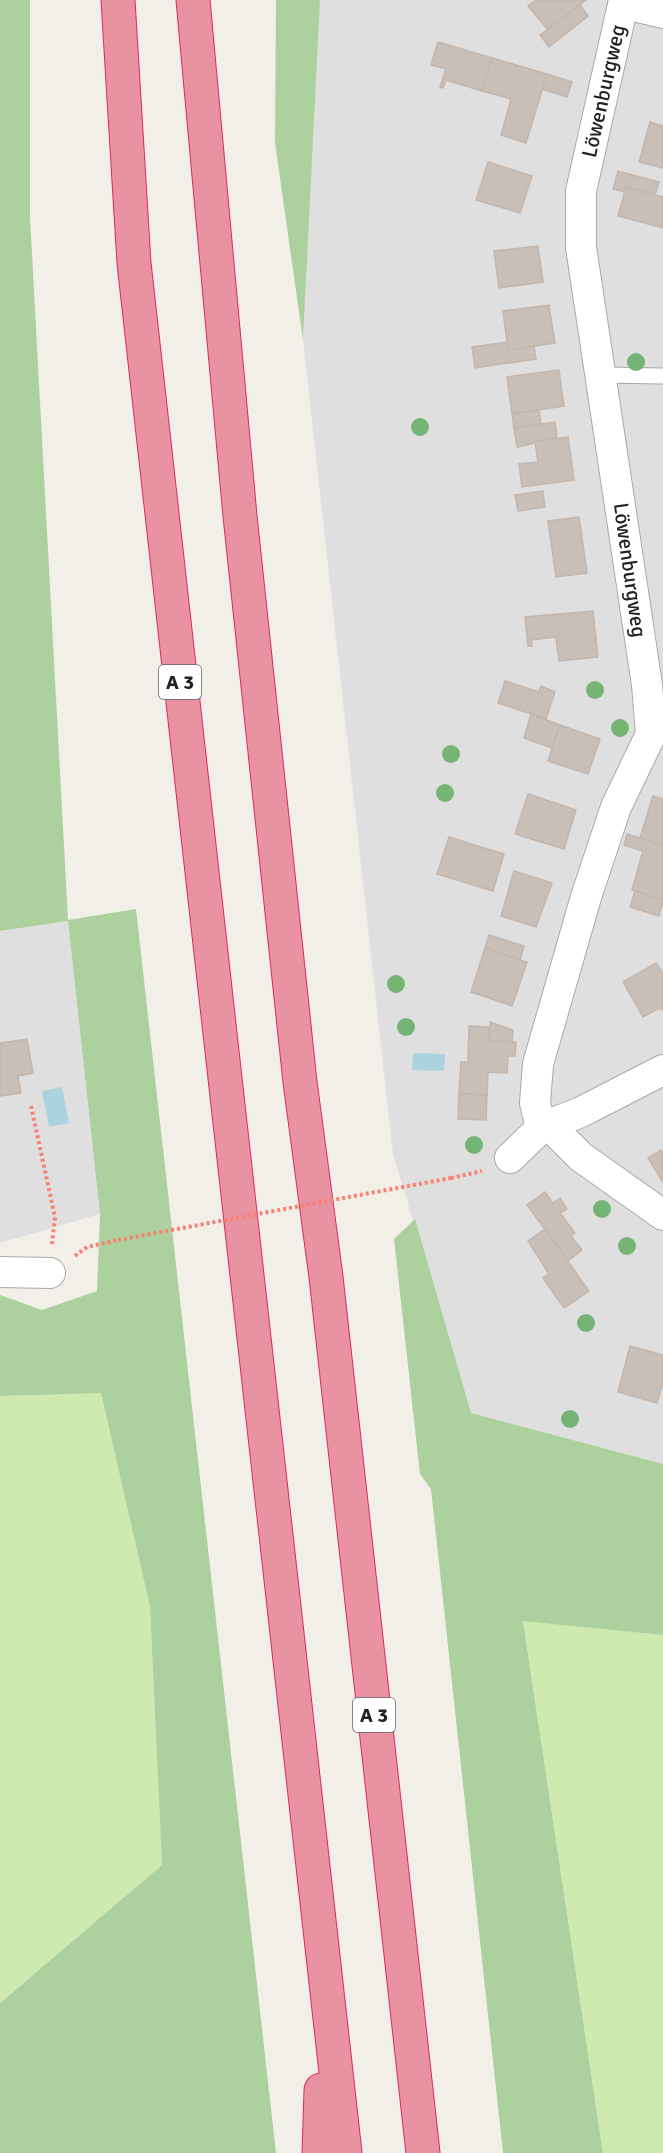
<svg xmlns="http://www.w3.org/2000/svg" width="663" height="2153" font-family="Signika,sans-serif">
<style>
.residential{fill:#e0dfdf}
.grass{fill:#cdebb0}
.forest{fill:#add19e}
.water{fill:#aad3df}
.building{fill:#c7bfb8;stroke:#c4b6ab;stroke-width:1.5}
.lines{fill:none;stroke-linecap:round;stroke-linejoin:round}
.lane-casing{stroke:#a9a9a9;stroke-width:17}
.street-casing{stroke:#a9a9a9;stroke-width:32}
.highway-casing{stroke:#dc2a67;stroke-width:35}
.path{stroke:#fa8072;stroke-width:4;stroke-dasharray:3 3;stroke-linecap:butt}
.lane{stroke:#fff;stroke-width:15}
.street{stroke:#fff;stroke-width:30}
.highway{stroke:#e892a2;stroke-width:33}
.path-bridge{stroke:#fa8072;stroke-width:4;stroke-dasharray:3 3;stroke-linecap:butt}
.tree{fill:#74b475}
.labels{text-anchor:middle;stroke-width:6;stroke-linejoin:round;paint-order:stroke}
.shield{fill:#fff;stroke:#646464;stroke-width:1.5}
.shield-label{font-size:20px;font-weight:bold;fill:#222}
.street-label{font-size:21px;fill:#222;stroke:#fff}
</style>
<rect width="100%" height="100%" fill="#f2efe9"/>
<g class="residential">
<polygon points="320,0 663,0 663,1464 471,1413 393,1154 303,340"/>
<polygon points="68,921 100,1214 0,1243 0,931"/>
</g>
<g class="grass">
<polygon points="101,1392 150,1607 162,1865 0,2003 0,1396"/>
<polygon points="523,1620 663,1635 663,2153 603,2153"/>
</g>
<g class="forest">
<polygon points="0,0 30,0 30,217 68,920 136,909 276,2153 0,2153 0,2003 162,1865 150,1607 101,1393 0,1396 0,1295 42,1310 97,1291 100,1214 68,921 0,931"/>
<polygon points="276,0 320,0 303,340 275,143"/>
<polygon points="415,1219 471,1413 663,1464 663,1635 523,1621 603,2153 503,2153 431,1489 420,1474 394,1239"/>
</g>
<g class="water">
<polygon points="413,1053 445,1054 444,1071 412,1070"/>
<polygon points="62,1087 69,1123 49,1127 42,1091"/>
</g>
<g class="building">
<polygon points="536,0 586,0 548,30 528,6"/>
<polygon points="580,5 588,16 549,47 540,35"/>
<polygon points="438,42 492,58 482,91 446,80 443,88 440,87 446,69 431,65"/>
<polygon points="492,58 547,74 526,143 501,135 511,99 482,91"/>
<polygon points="547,74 572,82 567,97 542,89"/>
<polygon points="650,122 663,126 663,168 639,162"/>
<polygon points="488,162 532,176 520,213 476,200"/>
<polygon points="618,171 659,182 655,195 626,187 625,192 613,189"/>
<polygon points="626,187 663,197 663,228 618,216"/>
<polygon points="538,246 543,282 499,288 494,251"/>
<polygon points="549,305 555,343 508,350 503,311"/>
<polygon points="507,342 508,350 534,346 536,359 475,368 472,347"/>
<polygon points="559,370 564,406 512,414 507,377"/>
<polygon points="539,410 541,424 514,428 512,414"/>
<polygon points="555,422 557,438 517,447 514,428"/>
<polygon points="568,437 574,480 522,487 519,464 538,462 535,441"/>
<polygon points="543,491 545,507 518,511 515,495"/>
<polygon points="579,517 587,573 556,577 548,521"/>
<polygon points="593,611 598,657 559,661 556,637 531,640 532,646 528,646 525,617"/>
<polygon points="505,681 539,692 541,686 555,692 546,719 498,703"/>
<polygon points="531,714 560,725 552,748 524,738"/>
<polygon points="560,725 600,739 588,774 548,761"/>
<polygon points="528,794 576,810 564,849 515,834"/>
<polygon points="653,796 663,799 663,845 640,838"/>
<polygon points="627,834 663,845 663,900 632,890 643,851 624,845"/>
<polygon points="449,837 504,854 493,891 437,874"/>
<polygon points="514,871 552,883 536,927 501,916"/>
<polygon points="635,891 663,900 659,916 630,907"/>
<polygon points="489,935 524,946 520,960 485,948"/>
<polygon points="485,948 527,962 512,1006 471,992"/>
<polygon points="656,963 663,973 663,1010 659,1008 643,1017 623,982"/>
<polygon points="490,1022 513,1030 512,1042 489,1041"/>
<polygon points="469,1026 489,1027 489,1041 516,1042 515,1056 508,1056 507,1073 488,1072 487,1095 459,1094 461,1062 468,1062"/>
<polygon points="27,1039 33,1073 18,1076 21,1093 0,1096 0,1043"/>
<polygon points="459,1094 487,1095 486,1120 458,1119"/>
<polygon points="661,1150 663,1153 662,1181 648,1158"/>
<polygon points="545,1192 553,1203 560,1198 567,1209 560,1213 575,1233 571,1236 582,1250 568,1261 527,1205"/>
<polygon points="545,1229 589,1291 564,1308 543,1278 549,1274 528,1241"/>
<polygon points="630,1346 663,1355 663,1382 657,1403 618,1392"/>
</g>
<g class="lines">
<defs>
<polyline id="lane" points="602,375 663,376"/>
<g id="street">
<polyline points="625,4 663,13"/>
<polyline points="550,1126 581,1157 663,1215"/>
<path id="s1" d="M541,1128L535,1103L538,1064L586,897L616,807L651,734L647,685L581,247V191L624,0"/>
<polyline points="510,1158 541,1128 581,1112 663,1070"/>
<polyline points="0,1272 50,1273"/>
</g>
<g id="highway">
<polyline points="118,0 134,263 345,2153"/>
<polyline points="193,0 240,516 300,1082 326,1277 423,2153"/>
<polyline points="319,2153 321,2090"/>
</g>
</defs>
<use href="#lane" class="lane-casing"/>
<use href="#street" class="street-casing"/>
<use href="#highway" class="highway-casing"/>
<g class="path">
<polyline points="31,1106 55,1217 52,1244"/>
<polyline points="451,1178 482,1171"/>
<polyline points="75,1256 87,1247 118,1240"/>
</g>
<use href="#lane" class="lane"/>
<use href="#street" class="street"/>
<use href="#highway" class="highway"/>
<polyline class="path-bridge" points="118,1240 451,1178"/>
</g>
<g class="tree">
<circle cx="636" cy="362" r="9"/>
<circle cx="420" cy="427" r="9"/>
<circle cx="595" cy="690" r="9"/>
<circle cx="620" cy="728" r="9"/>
<circle cx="451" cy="754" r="9"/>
<circle cx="445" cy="793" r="9"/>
<circle cx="396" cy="984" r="9"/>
<circle cx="406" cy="1027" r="9"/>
<circle cx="474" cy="1145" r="9"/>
<circle cx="602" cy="1209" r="9"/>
<circle cx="627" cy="1246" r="9"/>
<circle cx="586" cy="1323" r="9"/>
<circle cx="570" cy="1419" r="9"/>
</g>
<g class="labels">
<g class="shield">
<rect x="159" y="665" width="42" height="34" rx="4.5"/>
<rect x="353" y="1698" width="42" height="34" rx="4.5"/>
</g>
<g class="shield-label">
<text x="180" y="689">A 3</text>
<text x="374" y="1722">A 3</text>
</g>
<g class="street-label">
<text dy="7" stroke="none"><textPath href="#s1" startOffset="1065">Löwenburgweg</textPath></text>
<text transform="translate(630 570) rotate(82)" y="7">Löwenburgweg</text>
</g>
</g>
</svg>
